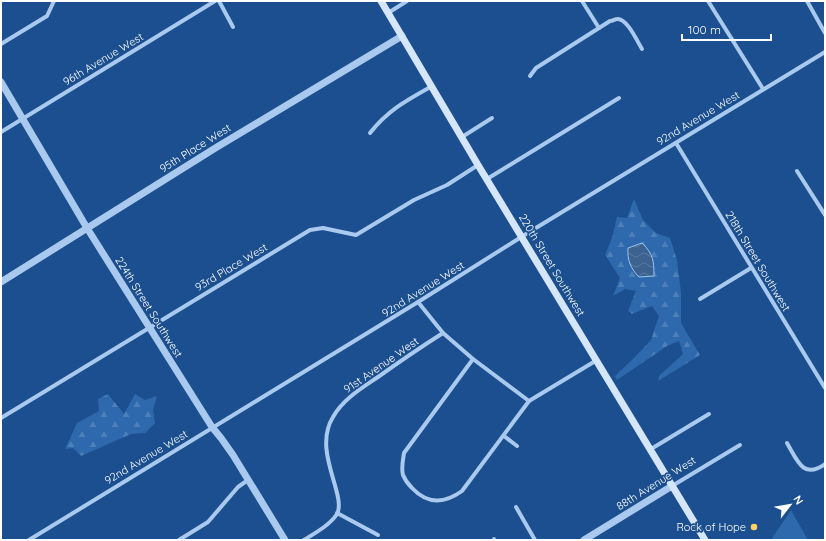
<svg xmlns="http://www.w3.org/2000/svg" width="826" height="541" font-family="Quicksand,sans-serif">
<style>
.green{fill:#2e69ad}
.forest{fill:url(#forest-firs)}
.water{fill:url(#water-waves);stroke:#9cc4f0}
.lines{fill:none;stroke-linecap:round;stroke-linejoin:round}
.minor{stroke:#a9c9ee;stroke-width:4}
.tertiary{stroke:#a9c9ee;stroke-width:7}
.secondary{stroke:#d6e6fa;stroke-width:7}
.poi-dot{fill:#ffd166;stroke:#1b4f8f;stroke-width:1.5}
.labels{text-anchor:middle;stroke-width:3.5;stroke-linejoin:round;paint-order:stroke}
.street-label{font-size:11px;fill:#fff;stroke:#1b4f8f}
.poi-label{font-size:11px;fill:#fff;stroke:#1b4f8f;text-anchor:end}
</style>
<defs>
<pattern id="forest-firs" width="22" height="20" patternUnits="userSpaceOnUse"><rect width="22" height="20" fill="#2e69ad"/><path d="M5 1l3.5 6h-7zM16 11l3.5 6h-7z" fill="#4d80b9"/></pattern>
<pattern id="water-waves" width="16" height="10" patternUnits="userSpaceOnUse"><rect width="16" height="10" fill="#3c6290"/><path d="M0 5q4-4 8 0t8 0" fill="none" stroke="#597aa1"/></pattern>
</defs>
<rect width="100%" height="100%" fill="#1b4f8f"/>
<polygon class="green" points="791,510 808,540 771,540"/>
<g class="forest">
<polygon points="634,199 643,220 656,233 670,238 677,260 681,293 681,323 700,355 658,381 659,376 683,354 679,341 667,346 617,380 615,376 634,358 651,340 659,316 652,306 632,314 628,311 636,291 625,289 613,296 620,278 605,255 612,238 617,217 627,218"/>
<polygon points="108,394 124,414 135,394 145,400 157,396 153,410 155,423 145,433 131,434 81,456 73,448 65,449 77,423 99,411 98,399"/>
</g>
<path class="water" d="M642,243C653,254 654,260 654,276L639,277C631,269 627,260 628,248Z"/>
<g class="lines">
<g class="minor">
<polyline points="219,1 233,27"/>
<polyline points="582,1 599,28"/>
<polyline points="708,1 763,89"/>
<polyline points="807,1 825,33"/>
<polyline points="388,13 407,1"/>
<polyline points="1,44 47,16 54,1"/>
<path d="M530,76L536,68L610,21C613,21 615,19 617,19C627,18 637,41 642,49"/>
<polyline points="1,132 215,1"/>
<path d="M370,133C388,110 407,100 432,86"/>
<polyline points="462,137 492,118"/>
<polyline points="676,143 825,388"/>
<polyline points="797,171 825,215"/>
<polyline points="487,179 619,98"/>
<polyline points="700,299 751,268"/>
<polyline points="418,302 443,333 473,359 529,401"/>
<path d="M473,359L404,453C403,460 401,468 403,475C405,480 408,484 412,488C427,504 444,504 462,491L529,401L597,360"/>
<polyline points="1,418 310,230 323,228 356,235 414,200 447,185 478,165"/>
<polyline points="504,436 517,446"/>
<path d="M787,443C797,460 803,480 825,464"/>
<polyline points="651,449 709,414"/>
<polyline points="672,486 740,445"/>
<polyline points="516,507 535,540"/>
<polyline points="337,513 378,535"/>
<polyline points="494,539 494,540"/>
<polyline points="29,540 418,302 526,234 825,52"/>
<polyline points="179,540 208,522 238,487 248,480"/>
<path d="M304,540C315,533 330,525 337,514C347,495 312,451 333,417C343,399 362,388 378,377C399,362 421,347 443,333"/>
</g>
<g class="tertiary">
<polyline points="1,82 87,228 212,427 221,438 233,455 285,540"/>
<polyline points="1,282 217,147 402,36"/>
<polyline points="584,540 672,486"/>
</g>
<polyline class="secondary" points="381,1 478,165 705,540"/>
</g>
<circle class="poi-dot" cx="754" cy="527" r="4"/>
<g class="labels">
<g class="street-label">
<text transform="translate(103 59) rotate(-31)" y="4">96th Avenue West</text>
<text transform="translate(698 118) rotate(-31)" y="4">92nd Avenue West</text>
<text transform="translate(195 148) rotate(-32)" y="4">95th Place West</text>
<text transform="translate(758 261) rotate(59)" y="4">218th Street Southwest</text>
<text transform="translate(552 265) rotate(59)" y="4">220th Street Southwest</text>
<text transform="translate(231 267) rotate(-31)" y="4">93rd Place West</text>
<text transform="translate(423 289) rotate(-32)" y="4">92nd Avenue West</text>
<text transform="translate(149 307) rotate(58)" y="4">224th Street Southwest</text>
<text transform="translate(381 365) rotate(-35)" y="4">91st Avenue West</text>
<text transform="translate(146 457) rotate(-31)" y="4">92nd Avenue West</text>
<text transform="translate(656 483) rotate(-32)" y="4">88th Avenue West</text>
</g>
<g class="poi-label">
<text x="746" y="531">Rock of Hope</text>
</g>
</g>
<rect width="826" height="541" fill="none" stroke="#ffffff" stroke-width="4"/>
<g transform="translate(790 505) rotate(59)" stroke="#1b4f8f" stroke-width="3" paint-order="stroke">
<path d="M0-3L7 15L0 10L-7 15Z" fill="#ffffff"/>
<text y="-6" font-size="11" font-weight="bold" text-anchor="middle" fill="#ffffff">N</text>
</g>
<path d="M682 34v6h89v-6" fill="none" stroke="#ffffff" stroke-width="2"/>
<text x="688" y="34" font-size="12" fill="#ffffff" stroke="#1b4f8f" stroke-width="3" paint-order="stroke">100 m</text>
</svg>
